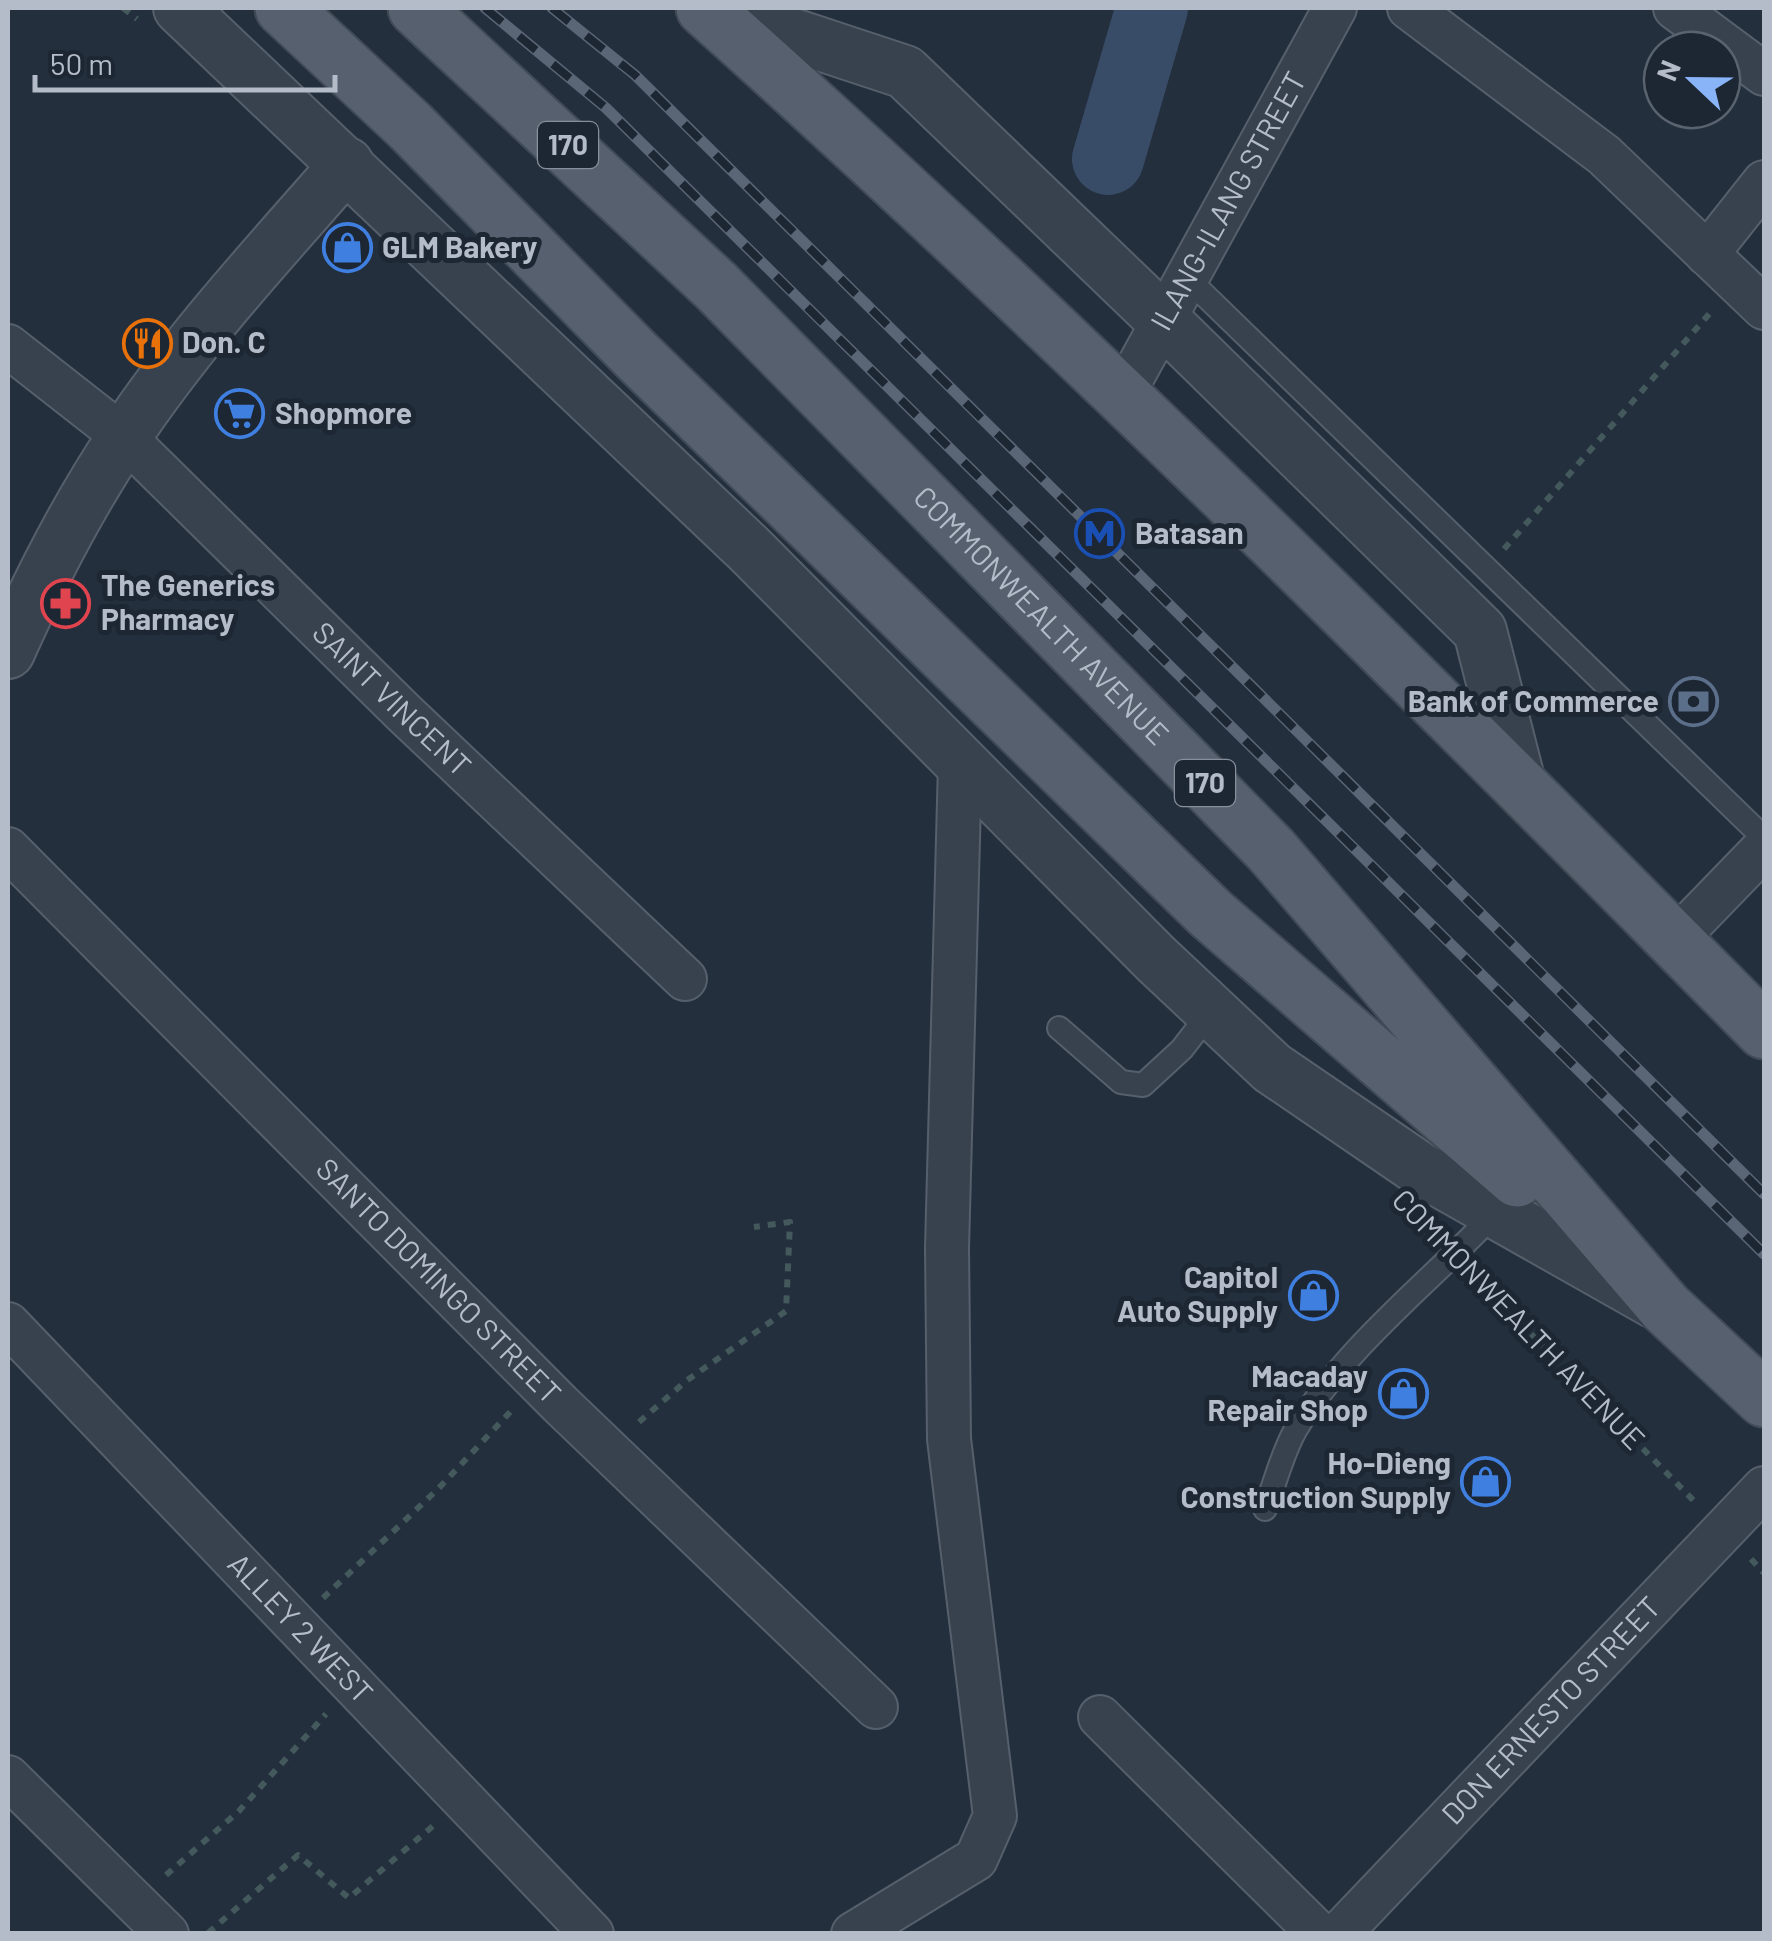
<svg xmlns="http://www.w3.org/2000/svg" width="1772" height="1941" font-family="Barlow,sans-serif">
<style>
.lines{fill:none;stroke-linecap:round;stroke-linejoin:round}
.river{stroke:#394c67;stroke-width:72}
.service-casing{stroke:#565f6c;stroke-width:26}
.minor-casing{stroke:#565f6c;stroke-width:46}
.tertiary-casing{stroke:#565f6c;stroke-width:56}
.primary-casing{stroke:#414a57;stroke-width:59}
.path{stroke:#44595c;stroke-width:6;stroke-dasharray:8 8;stroke-linecap:butt}
.service{stroke:#38414e;stroke-width:22}
.minor{stroke:#38414e;stroke-width:42}
.tertiary{stroke:#38414e;stroke-width:52}
.primary{stroke:#56606e;stroke-width:55}
.rail-casing{stroke:#5a6575;stroke-width:11}
.rail{stroke:#1d2633;stroke-width:8;stroke-dasharray:22;stroke-linecap:butt}
.labels{text-anchor:middle;stroke-width:10;stroke-linejoin:round;paint-order:stroke}
.shield{fill:#1d2633;stroke:#878f9c;stroke-width:2.5}
.shield-label{font-size:28px;font-weight:bold;fill:#b4bcc9}
.street-label{font-size:30px;fill:#b4bcc9;stroke:#1d2633}
.poi-label{font-size:30px;font-weight:bold;fill:#b4bcc9;stroke:#1d2633;text-anchor:start}
</style>
<rect width="100%" height="100%" fill="#242f3e"/>
<g class="lines">
<polyline class="river" points="1108,159 1152,8"/>
<defs>
<g id="service">
<polyline points="1187,278 1764,838"/>
<polyline points="1059,1028 1121,1082 1143,1085 1182,1049 1212,1010"/>
<path d="M1265,1509C1275,1484 1282,1453 1296,1429C1347,1345 1429,1283 1496,1212"/>
</g>
<g id="minor">
<polyline points="1409,8 1604,155 1764,308"/>
<polyline points="1675,8 1764,74"/>
<polyline points="1707,254 1764,182"/>
<path id="s1" d="M8,346L124,437L404,713L685,979"/>
<path id="s2" d="M1122,396L1335,8"/>
<path id="s3" d="M8,849L560,1404L876,1707"/>
<polyline points="1675,940 1764,848"/>
<path id="s4" d="M8,1324L592,1934"/>
<polyline points="1100,1717 1319,1934"/>
<polyline points="8,1777 167,1934"/>
<polyline points="853,1934 976,1859 995,1816 949,1439 947,1248 960,764"/>
<path id="s5" d="M1339,1934L1764,1488"/>
</g>
<g id="tertiary">
<polyline points="180,8 751,551 1156,959 1272,1068 1420,1169 1655,1302"/>
<polyline points="711,8 905,72 1163,320 1480,631 1519,783"/>
<path d="M8,652C41,578 79,504 124,437C189,339 270,252 347,164"/>
</g>
<g id="primary">
<polyline points="283,8 410,126 636,355 1210,913 1517,1179"/>
<path id="s6" d="M416,8L716,286L1271,850L1665,1307L1764,1399"/>
<path d="M704,8C1070,335 1419,682 1764,1031"/>
</g>
</defs>
<use href="#service" class="service-casing"/>
<use href="#minor" class="minor-casing"/>
<use href="#tertiary" class="tertiary-casing"/>
<use href="#primary" class="primary-casing"/>
<g class="path">
<polyline points="123,8 137,19"/>
<polyline points="1504,549 1710,313"/>
<polyline points="1475,1277 1697,1504"/>
<polyline points="639,1422 686,1381 786,1311 790,1222 754,1227"/>
<polyline points="1751,1559 1764,1573"/>
<polyline points="323,1598 438,1489 512,1410"/>
<polyline points="166,1875 239,1811 326,1714"/>
<polyline points="208,1933 298,1855 349,1898 434,1825"/>
</g>
<use href="#service" class="service"/>
<use href="#minor" class="minor"/>
<use href="#tertiary" class="tertiary"/>
<use href="#primary" class="primary"/>
<defs>
<g id="rail">
<polyline points="485,8 606,108 1764,1254"/>
<polyline points="552,8 635,75 1764,1194"/>
</g>
</defs>
<use href="#rail" class="rail-casing"/>
<use href="#rail" class="rail"/>
</g>
<defs>
<symbol id="shop-ring" viewBox="-11 -11 22 22"><circle r="9.5" fill="#1d2633" stroke="#3f7fe0" stroke-width="1.5"/><path d="M-5-2.5h2.3a2.7 3.5 0 0 1 5.4 0H5L5.5 6h-11ZM-1.5-2.5h3a1.5 2.3 0 0 0-3 0Z" fill="#3f7fe0"/></symbol>
<symbol id="restaurant-ring" viewBox="-11 -11 22 22"><circle r="9.5" fill="#1d2633" stroke="#e8710a" stroke-width="1.5"/><path d="M-5-6h1v4h1v-4h1v4h1v-4h1v5L-1.5 .5V6h-2V.5L-5-1ZM5-6V6H3V1.5H1.5Q1.5-4 5-6Z" fill="#e8710a"/></symbol>
<symbol id="supermarket-ring" viewBox="-11 -11 22 22"><circle r="9.5" fill="#1d2633" stroke="#3f7fe0" stroke-width="1.5"/><path d="M-6-5.5h2.5l.6 2H6L4.5 2H-2.5L-4.4-4H-6ZM-1.5 3.2a1.3 1.3 0 1 0 .1 0ZM3 3.2a1.3 1.3 0 1 0 .1 0Z" fill="#3f7fe0"/></symbol>
<symbol id="metro-ring" viewBox="-11 -11 22 22"><circle r="9.5" fill="#1d2633" stroke="#1a4fb4" stroke-width="1.5"/><path d="M-5.5 5V-5H-3L0 0L3-5H5.5V5H3V-.5L0 4L-3-.5V5Z" fill="#1a4fb4"/></symbol>
<symbol id="pharmacy-ring" viewBox="-11 -11 22 22"><circle r="9.5" fill="#1d2633" stroke="#e0444e" stroke-width="1.5"/><path d="M-2-6h4v4h4v4h-4v4h-4v-4h-4v-4h4Z" fill="#e0444e"/></symbol>
<symbol id="bank-ring" viewBox="-11 -11 22 22"><circle r="9.5" fill="#1d2633" stroke="#5c6f8a" stroke-width="1.5"/><path d="M-6-4H6V4H-6ZM0-2.3a2.3 2.3 0 1 0 0 4.6a2.3 2.3 0 1 0 0-4.6Z" fill="#5c6f8a"/></symbol>
</defs>
<g fill-rule="evenodd">
<use href="#shop-ring" x="320" y="220" width="55" height="55"/>
<use href="#restaurant-ring" x="120" y="316" width="55" height="55"/>
<use href="#supermarket-ring" x="212" y="386" width="55" height="55"/>
<use href="#metro-ring" x="1072" y="506" width="55" height="55"/>
<use href="#pharmacy-ring" x="38" y="576" width="55" height="55"/>
<use href="#bank-ring" x="1666" y="674" width="55" height="55"/>
<use href="#shop-ring" x="1286" y="1268" width="55" height="55"/>
<use href="#shop-ring" x="1376" y="1366" width="55" height="55"/>
<use href="#shop-ring" x="1458" y="1454" width="55" height="55"/>
</g>
<g class="labels">
<g class="shield">
<rect x="538" y="122" width="60" height="46" rx="8"/>
<rect x="1175" y="760" width="60" height="46" rx="8"/>
</g>
<g class="shield-label">
<text x="568" y="155">170</text>
<text x="1205" y="793">170</text>
</g>
<g class="street-label">
<text dy="10" stroke="none"><textPath href="#s2" startOffset="222">ILANG-ILANG STREET</textPath></text>
<text dy="10" stroke="none"><textPath href="#s6" startOffset="872">COMMONWEALTH AVENUE</textPath></text>
<text dy="10" stroke="none"><textPath href="#s1" startOffset="522">SAINT VINCENT</textPath></text>
<text dy="10" stroke="none"><textPath href="#s3" startOffset="610">SANTO DOMINGO STREET</textPath></text>
<text transform="translate(1518 1320) rotate(46)" y="10">COMMONWEALTH AVENUE</text>
<text dy="10" stroke="none"><textPath href="#s4" startOffset="422">ALLEY 2 WEST</textPath></text>
<text dy="10" stroke="none"><textPath href="#s5" startOffset="308">DON ERNESTO STREET</textPath></text>
</g>
<g class="poi-label">
<text x="382" y="258">GLM Bakery</text>
<text x="182" y="353">Don. C</text>
<text x="275" y="424">Shopmore</text>
<text x="1135" y="544">Batasan</text>
<text x="101" y="596">The Generics<tspan x="101" dy="34">Pharmacy</tspan></text>
<text x="1659" y="712" text-anchor="end">Bank of Commerce</text>
<text x="1278" y="1288" text-anchor="end">Capitol<tspan x="1278" dy="34">Auto Supply</tspan></text>
<text x="1368" y="1387" text-anchor="end">Macaday<tspan x="1368" dy="34">Repair Shop</tspan></text>
<text x="1451" y="1474" text-anchor="end">Ho-Dieng<tspan x="1451" dy="34">Construction Supply</tspan></text>
</g>
</g>
<rect width="1772" height="1941" fill="none" stroke="#b4bcc9" stroke-width="20"/>
<g transform="translate(1692 80) rotate(292)"><circle r="48" fill="#1d2633" stroke="#59626f" stroke-width="2.5"/>
<path d="M0-8L18 38L0 25L-18 38Z" fill="#8ab4f8"/>
<text y="-15" font-size="28" font-weight="bold" text-anchor="middle" fill="#b4bcc9">N</text>
</g>
<path d="M35 75v15h300v-15" fill="none" stroke="#b4bcc9" stroke-width="5"/>
<text x="50" y="75" font-size="30" fill="#b4bcc9" stroke="#1d2633" stroke-width="8" paint-order="stroke">50 m</text>
</svg>
